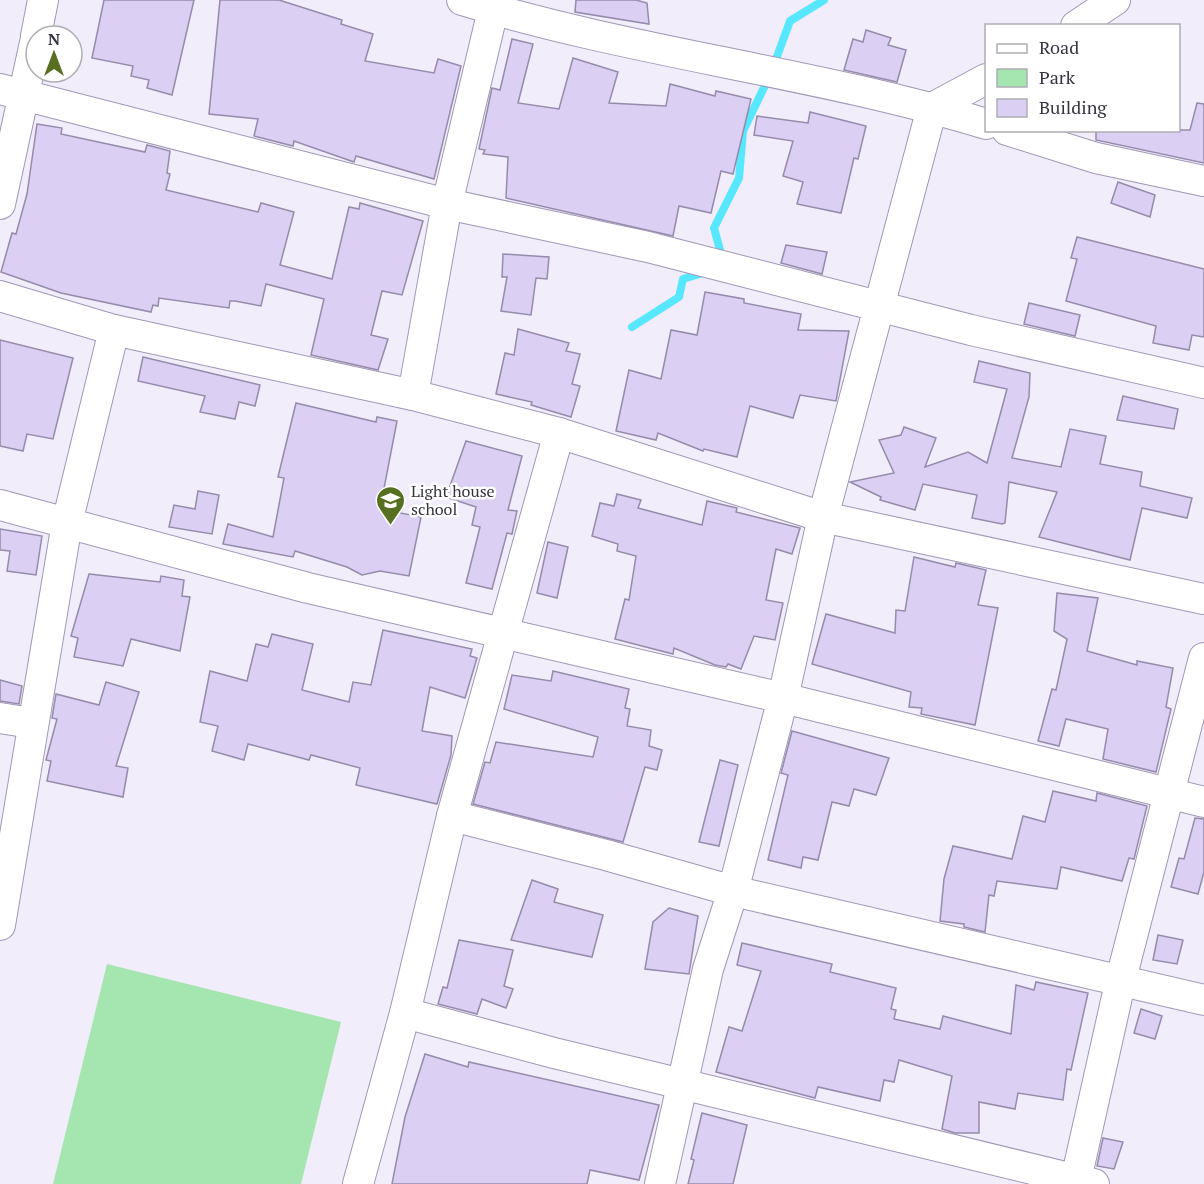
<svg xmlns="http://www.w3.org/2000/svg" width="1204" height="1184" font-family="'PT Serif',serif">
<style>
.green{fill:#a5e5af}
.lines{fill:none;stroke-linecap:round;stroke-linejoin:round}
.stream{stroke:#57e7ff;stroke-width:8}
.building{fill:#dbcff3;stroke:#958baa;stroke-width:1.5}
.street-casing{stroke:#a197b6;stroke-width:32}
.street{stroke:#fff;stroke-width:30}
.labels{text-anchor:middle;stroke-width:5;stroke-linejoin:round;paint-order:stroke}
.poi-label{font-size:16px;fill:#373340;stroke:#fff;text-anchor:start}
</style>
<rect width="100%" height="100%" fill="#f1edfb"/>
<polygon class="green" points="107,964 341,1022 301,1184 53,1184"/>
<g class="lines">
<g class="stream">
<polyline points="723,261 714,228 739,178 743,131 771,73 790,21 824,0"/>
<polyline points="632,327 679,297 683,279 706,272"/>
</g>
</g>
<g class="building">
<polygon points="104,0 194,0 172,95 147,88 149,80 131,76 133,66 92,58"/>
<polygon points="220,0 279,0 342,20 341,24 373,34 365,61 434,73 438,59 461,66 434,179 356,156 354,162 294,141 293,146 254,136 258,119 209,114"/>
<polygon points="576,0 636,0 647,3 649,24 575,12"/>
<polygon points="866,30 891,38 888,45 906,50 897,82 844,70 853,39 863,42"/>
<polygon points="512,39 533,44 518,103 559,109 573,58 618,72 609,103 666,106 670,84 715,96 716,91 751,99 733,174 721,171 711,213 679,206 673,236 506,198 508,157 483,154 485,150 479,149 492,88 500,90"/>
<polygon points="1197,103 1204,104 1204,163 1096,140 1096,130 1190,130"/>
<polygon points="810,112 866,126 858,159 854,158 841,213 797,204 803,182 783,176 793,141 754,135 757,116 808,123"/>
<polygon points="37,124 62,128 61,134 145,152 147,145 170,151 167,173 170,174 166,190 258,212 261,203 294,212 280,265 332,279 349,207 359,209 360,203 423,221 402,295 382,291 371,335 388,339 378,370 311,355 324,299 266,284 261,306 235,301 230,301 229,308 159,298 158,306 153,305 151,312 61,293 1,272 12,233 16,234 27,194"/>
<polygon points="1118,182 1155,195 1150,217 1111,203"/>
<polygon points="1077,237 1204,269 1204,337 1192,335 1189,350 1153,343 1156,326 1066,301 1077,259 1071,258"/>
<polygon points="786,245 827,252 822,274 781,263"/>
<polygon points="503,254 549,257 547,279 536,278 531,315 501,311 507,277 502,277"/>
<polygon points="705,292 744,299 744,303 801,314 798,330 849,331 836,401 800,395 793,418 750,406 737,457 704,449 703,451 658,433 656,440 616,431 629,370 661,379 671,330 697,335"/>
<polygon points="1029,303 1080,315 1075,336 1024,324"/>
<polygon points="518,329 569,343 566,351 580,354 572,384 580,386 571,417 531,405 532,402 496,394 505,353 514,355"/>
<polygon points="0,340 73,358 53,439 27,434 23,451 0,446"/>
<polygon points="143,357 260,385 255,406 239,402 235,419 200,412 205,396 138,381"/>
<polygon points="979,361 1030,373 1029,397 1012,458 1061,467 1070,429 1106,436 1100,464 1142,472 1140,486 1192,498 1187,518 1142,508 1130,560 1039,537 1057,492 1009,482 1005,523 1002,524 972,518 977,495 923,484 915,510 880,500 881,497 850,482 894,473 879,440 901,435 904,427 936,438 925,467 968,452 987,463 1007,389 974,382"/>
<polygon points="1123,396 1178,409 1174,429 1117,420"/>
<polygon points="296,403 376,422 377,417 397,421 380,509 421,517 409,576 380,571 362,575 347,567 295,551 293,557 223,544 228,524 273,537 284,478 278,477"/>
<polygon points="466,441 522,456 508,510 517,511 512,534 507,533 492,589 466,583 480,527 472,525 476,507 446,497"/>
<polygon points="198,491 219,495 212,534 169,527 174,505 195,509"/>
<polygon points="617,494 641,500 638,508 702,525 707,501 737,508 736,512 800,528 792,554 776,549 766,600 783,603 775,640 754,636 741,669 728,664 726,667 715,665 674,648 673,654 615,639 625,599 629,600 636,556 617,551 618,544 592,536 600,503 614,506"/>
<polygon points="0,529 42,536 36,575 7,571 10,551 0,550"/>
<polygon points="548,542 568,547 557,598 537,593"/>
<polygon points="914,557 955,567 956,563 986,570 978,605 998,608 975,725 921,714 922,708 909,707 911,692 812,664 826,614 895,633 896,610 905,611"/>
<polygon points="89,574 160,582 161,576 184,580 182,596 190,597 180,651 131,639 123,666 74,657 78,638 71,636"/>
<polygon points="1057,593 1098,598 1087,651 1137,665 1137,661 1173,668 1166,707 1171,709 1156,772 1103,759 1108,729 1066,719 1059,746 1038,741 1052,689 1056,690 1067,639 1054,631"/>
<polygon points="383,630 472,649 470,656 477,658 465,698 430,687 422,731 452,736 451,755 437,804 356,785 360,768 311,755 309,760 248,744 244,760 212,751 218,726 200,722 210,671 247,681 256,644 268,647 272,634 313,644 302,690 349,702 353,682 371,685"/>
<polygon points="553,671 629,689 625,708 630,709 627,726 651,730 649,746 662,750 657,770 645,767 623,842 473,804 485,762 490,763 496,742 593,757 598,737 504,709 512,675 551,681"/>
<polygon points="0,680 22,686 19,704 0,701"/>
<polygon points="106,682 139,692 116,766 128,768 123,797 47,781 51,761 46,760 57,719 52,718 56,694 99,705"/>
<polygon points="792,731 889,758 876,795 854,789 849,806 832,802 818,860 803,857 801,868 768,860 788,775 781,773"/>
<polygon points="720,760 738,765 719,846 699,842"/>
<polygon points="1053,791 1096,801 1097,793 1147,806 1134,859 1129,858 1122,881 1061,867 1057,889 997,881 994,896 989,895 985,932 964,927 964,924 940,921 944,879 953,846 1012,859 1023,816 1045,822"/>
<polygon points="1195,818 1204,819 1204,872 1198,894 1171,887 1179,858 1184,859"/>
<polygon points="532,880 558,889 554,902 603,915 592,957 511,940"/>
<polygon points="669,908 698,916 689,974 645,969 653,922"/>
<polygon points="1158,935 1183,940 1177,964 1153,960"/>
<polygon points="459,940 513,950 504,986 513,989 506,1008 482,999 477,1014 438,1004 443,987 447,988"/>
<polygon points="742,943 832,964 830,972 896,988 891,1009 896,1010 894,1019 940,1029 943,1016 1011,1034 1016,985 1034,990 1036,982 1088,993 1071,1070 1067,1069 1063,1100 1018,1093 1015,1109 979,1102 979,1133 955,1133 942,1129 952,1076 899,1060 894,1082 884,1080 880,1101 818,1087 815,1098 716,1072 729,1027 742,1031 761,971 737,965"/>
<polygon points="1141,1009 1162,1016 1155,1039 1134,1033"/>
<polygon points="425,1054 468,1067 469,1062 659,1105 639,1180 590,1170 587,1184 392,1184 405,1117"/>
<polygon points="702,1113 747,1125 733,1184 688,1184 694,1160 691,1159"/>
<polygon points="1103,1138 1123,1142 1114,1169 1097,1166"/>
</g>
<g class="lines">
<defs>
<g id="street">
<path d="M462,0C634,53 815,72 986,124"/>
<polyline points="1076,26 1115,0"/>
<polyline points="36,36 43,0"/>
<polyline points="0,89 447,204 648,247 971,330 1204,383"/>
<polyline points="1007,130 1096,158 1204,181"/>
<polyline points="0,204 36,38"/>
<polyline points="0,296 114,330 413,395 559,433 823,517 1204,599"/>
<polyline points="413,395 447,204 493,10"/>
<polyline points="0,505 308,588 783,698 1204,802"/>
<polyline points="0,718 32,723"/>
<polyline points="452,816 606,855 733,891 1204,1000"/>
<polyline points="0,925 67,523 114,330"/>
<polyline points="405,1013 554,1053 1094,1184"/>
<polyline points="358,1184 405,1013 452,816 559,433"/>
<polyline points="660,1184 708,969 733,891 783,698 823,517 932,108 986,79"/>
<polyline points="1075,1184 1121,979 1204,658"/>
</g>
</defs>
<use href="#street" class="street-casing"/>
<use href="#street" class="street"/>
</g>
<defs>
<symbol id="school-pin" viewBox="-11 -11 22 30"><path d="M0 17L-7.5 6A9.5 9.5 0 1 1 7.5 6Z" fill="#566f21" stroke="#fff"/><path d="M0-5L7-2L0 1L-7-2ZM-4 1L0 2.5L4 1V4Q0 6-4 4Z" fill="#fff"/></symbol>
</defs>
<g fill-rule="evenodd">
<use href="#school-pin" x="374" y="484" width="33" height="45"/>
</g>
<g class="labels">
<g class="poi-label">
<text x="411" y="497">Light house<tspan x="411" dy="18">school</tspan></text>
</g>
</g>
<rect x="985" y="24" width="195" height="108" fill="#ffffff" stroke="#afadb3" stroke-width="1.5"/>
<rect x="997" y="44" width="30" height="9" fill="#ffffff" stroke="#afadb3" stroke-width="1.5"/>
<text x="1039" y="54" font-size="18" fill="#373340">Road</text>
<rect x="997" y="69" width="30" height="18" fill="#a5e5af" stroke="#afadb3" stroke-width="1.5"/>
<text x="1039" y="84" font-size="18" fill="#373340">Park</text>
<rect x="997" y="99" width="30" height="18" fill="#dbcff3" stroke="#afadb3" stroke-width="1.5"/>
<text x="1039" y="114" font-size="18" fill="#373340">Building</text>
<g transform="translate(54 54)"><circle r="28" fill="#ffffff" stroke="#afadb3" stroke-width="1.5"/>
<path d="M0-4.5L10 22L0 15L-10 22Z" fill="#566f21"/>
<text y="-9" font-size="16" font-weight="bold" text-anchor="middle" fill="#373340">N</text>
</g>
</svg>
